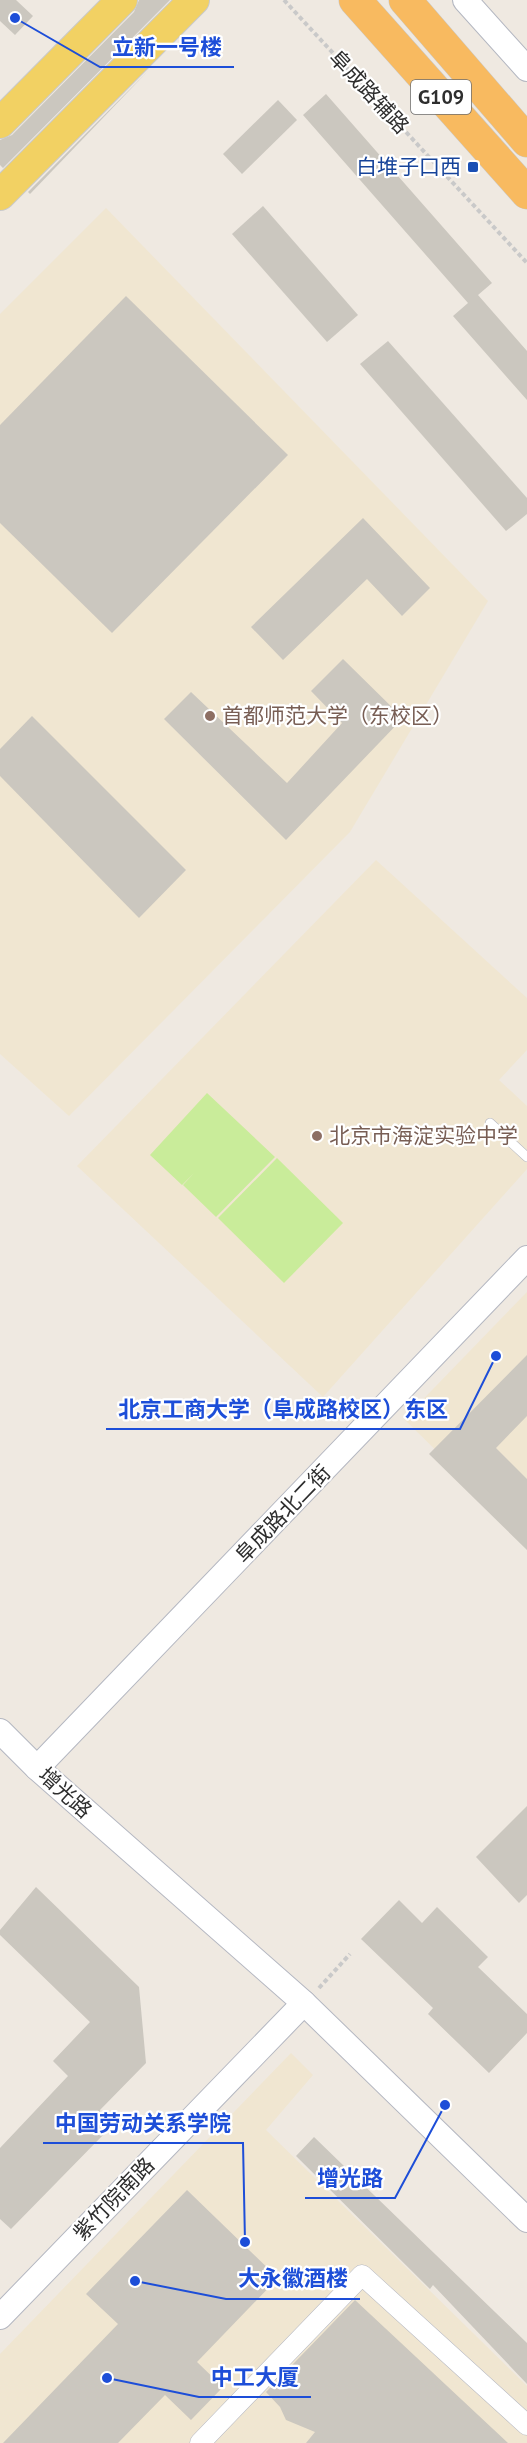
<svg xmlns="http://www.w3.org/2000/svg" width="527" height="2443" font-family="'PT Sans','Noto Sans SC',sans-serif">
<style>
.education{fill:#f0e6d1}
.pitch{fill:#c9ec9a}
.building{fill:#cbc7bf}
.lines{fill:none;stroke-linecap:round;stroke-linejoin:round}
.service-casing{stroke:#b4b7c1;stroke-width:10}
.minor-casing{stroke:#b4b7c1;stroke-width:21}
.tertiary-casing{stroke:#b4b7c1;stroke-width:26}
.primary-casing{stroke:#c9c9c9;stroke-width:32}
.trunk-casing{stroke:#c9c9c9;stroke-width:33}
.path{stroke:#c9c9c9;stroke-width:4;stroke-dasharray:4.5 3;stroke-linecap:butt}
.service{stroke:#fff;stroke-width:9}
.minor{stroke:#fff;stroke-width:20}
.tertiary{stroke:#fff;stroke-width:24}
.primary{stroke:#f2d163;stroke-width:30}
.trunk{stroke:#f8ba60;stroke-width:32}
.transit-dot{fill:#1a4fb4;stroke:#fff;stroke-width:2}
.education-dot{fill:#8d6e63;stroke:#fff;stroke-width:2}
.labels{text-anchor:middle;stroke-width:4.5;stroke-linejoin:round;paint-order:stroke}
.shield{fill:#fff;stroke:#6d6d6d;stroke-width:1.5}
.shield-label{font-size:20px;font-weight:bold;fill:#2e2e2e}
.street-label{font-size:21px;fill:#2e2e2e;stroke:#fff}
.transit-label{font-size:21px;fill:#164399;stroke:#fff;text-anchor:end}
.education-label{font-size:21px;fill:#785e54;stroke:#fff;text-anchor:start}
.leader{fill:none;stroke:#1d4ed8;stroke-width:2}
.callout-dot{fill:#1d4ed8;stroke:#fff;stroke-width:2}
.callout-label{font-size:22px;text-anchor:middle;font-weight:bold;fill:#1d4ed8;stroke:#fff;stroke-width:4.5;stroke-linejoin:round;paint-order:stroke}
</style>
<rect width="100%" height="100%" fill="#efe9e1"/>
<g class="education">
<polygon points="106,208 488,601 350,832 69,1116 0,1054 0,314"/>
<polygon points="376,860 527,998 527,1050 499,1080 527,1106 527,1169 323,1397 77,1166"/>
<polygon points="527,1292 527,1540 404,1419"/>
<polygon points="291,2053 313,2075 266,2130 527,2386 527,2443 0,2443 0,2354"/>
</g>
<g class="pitch">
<polygon points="207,1093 275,1157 216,1217 183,1185 194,1173 182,1185 150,1155"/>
<polygon points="277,1158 343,1223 284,1283 218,1218"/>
</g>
<g class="building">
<polygon points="0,0 16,0 33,16 15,35 0,21"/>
<polygon points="139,0 170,0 3,168 0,165 0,140 12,135 134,12"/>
<polygon points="148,71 30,194 28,192"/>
<polygon points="326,94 492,283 478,295 527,351 527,400 453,316 468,303 303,115"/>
<polygon points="278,100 297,120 242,174 223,154"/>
<polygon points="263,206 358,315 327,342 232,234"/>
<polygon points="126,296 288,455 112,633 0,523 0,425"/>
<polygon points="388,341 527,498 527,514 506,531 360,364"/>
<polygon points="363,518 430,588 402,616 367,579 283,660 251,627"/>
<polygon points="343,659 403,718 286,840 164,719 191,692 287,783 342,723 311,691"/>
<polygon points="32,716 186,870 139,918 0,776 0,749"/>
<polygon points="527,1355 527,1416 496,1448 527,1479 527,1550 429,1454"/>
<polygon points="527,1806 527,1895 519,1903 476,1857"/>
<polygon points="36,1887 139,1987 146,2063 100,2110 104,2134 11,2229 0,2219 0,2148 68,2076 53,2061 90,2022 0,1935 0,1930"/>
<polygon points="399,1900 422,1923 437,1907 488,1957 478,1967 527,2014 527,2033 489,2073 428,2014 433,2008 361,1939"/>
<polygon points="314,2137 527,2343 527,2384 433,2285 430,2289 296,2156"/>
<polygon points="187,2190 278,2278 197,2362 223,2387 191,2420 165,2395 118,2443 3,2443 118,2324 86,2294"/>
<polygon points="355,2300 400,2342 508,2443 306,2443 315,2432 286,2420 280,2407 266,2392"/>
</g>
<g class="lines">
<defs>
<polyline id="service" points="490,1123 527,1157"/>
<polyline id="minor" points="200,2443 362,2275 527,2425"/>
<g id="tertiary">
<polyline points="465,0 527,69"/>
<polyline points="0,1731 37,1768 304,2003 527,2220"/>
<polyline points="37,1768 527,1258"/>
<polyline points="0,2317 304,2003"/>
</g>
<g id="primary">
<polyline points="0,123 122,0"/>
<polyline points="0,195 194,0"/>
</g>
<g id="trunk">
<polyline points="355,0 527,193"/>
<polyline points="405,0 527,141"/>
</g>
</defs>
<use href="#service" class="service-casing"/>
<use href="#minor" class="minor-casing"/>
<use href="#tertiary" class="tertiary-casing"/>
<use href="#primary" class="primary-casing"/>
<use href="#trunk" class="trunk-casing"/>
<g class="path">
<polyline points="284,0 527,263"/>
<polyline points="319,1988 350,1954"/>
</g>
<use href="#service" class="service"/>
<use href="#minor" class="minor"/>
<use href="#tertiary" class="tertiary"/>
<use href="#primary" class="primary"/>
<use href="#trunk" class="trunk"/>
</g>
<rect class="transit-dot" x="467" y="161" width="12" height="12" rx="3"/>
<g class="education-dot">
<circle cx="210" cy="716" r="6"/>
<circle cx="317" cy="1136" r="6"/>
</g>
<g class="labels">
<rect class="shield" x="411" y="80" width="60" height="34" rx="4.5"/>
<g class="shield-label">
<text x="441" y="104">G109</text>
</g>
<g class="street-label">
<text transform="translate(369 92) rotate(47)" y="7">阜成路辅路</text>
<text transform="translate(283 1514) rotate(-46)" y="7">阜成路北二街</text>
<text transform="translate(65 1793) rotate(42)" y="7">增光路</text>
<text transform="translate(114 2199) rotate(-46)" y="7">紫竹院南路</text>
</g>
<g class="transit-label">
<text x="461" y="174">白堆子口西</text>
</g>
<g class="education-label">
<text x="222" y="723">首都师范大学（东校区）</text>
<text x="329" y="1143">北京市海淀实验中学</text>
</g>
</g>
<path class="leader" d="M15 18L100 67H234M496 1356L460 1429H106M245 2242L243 2143H43M445 2105L395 2198H305M135 2281L226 2299H360M107 2378L199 2397H311"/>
<g class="callout-dot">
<circle cx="15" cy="18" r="6"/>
<circle cx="496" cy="1356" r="6"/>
<circle cx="245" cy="2242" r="6"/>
<circle cx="445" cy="2105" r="6"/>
<circle cx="135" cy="2281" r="6"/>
<circle cx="107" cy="2378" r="6"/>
</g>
<g class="callout-label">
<text x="167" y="55">立新一号楼</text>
<text x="283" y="1417">北京工商大学（阜成路校区）东区</text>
<text x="143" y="2131">中国劳动关系学院</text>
<text x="350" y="2186">增光路</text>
<text x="293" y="2286">大永徽酒楼</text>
<text x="255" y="2385">中工大厦</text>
</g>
</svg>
